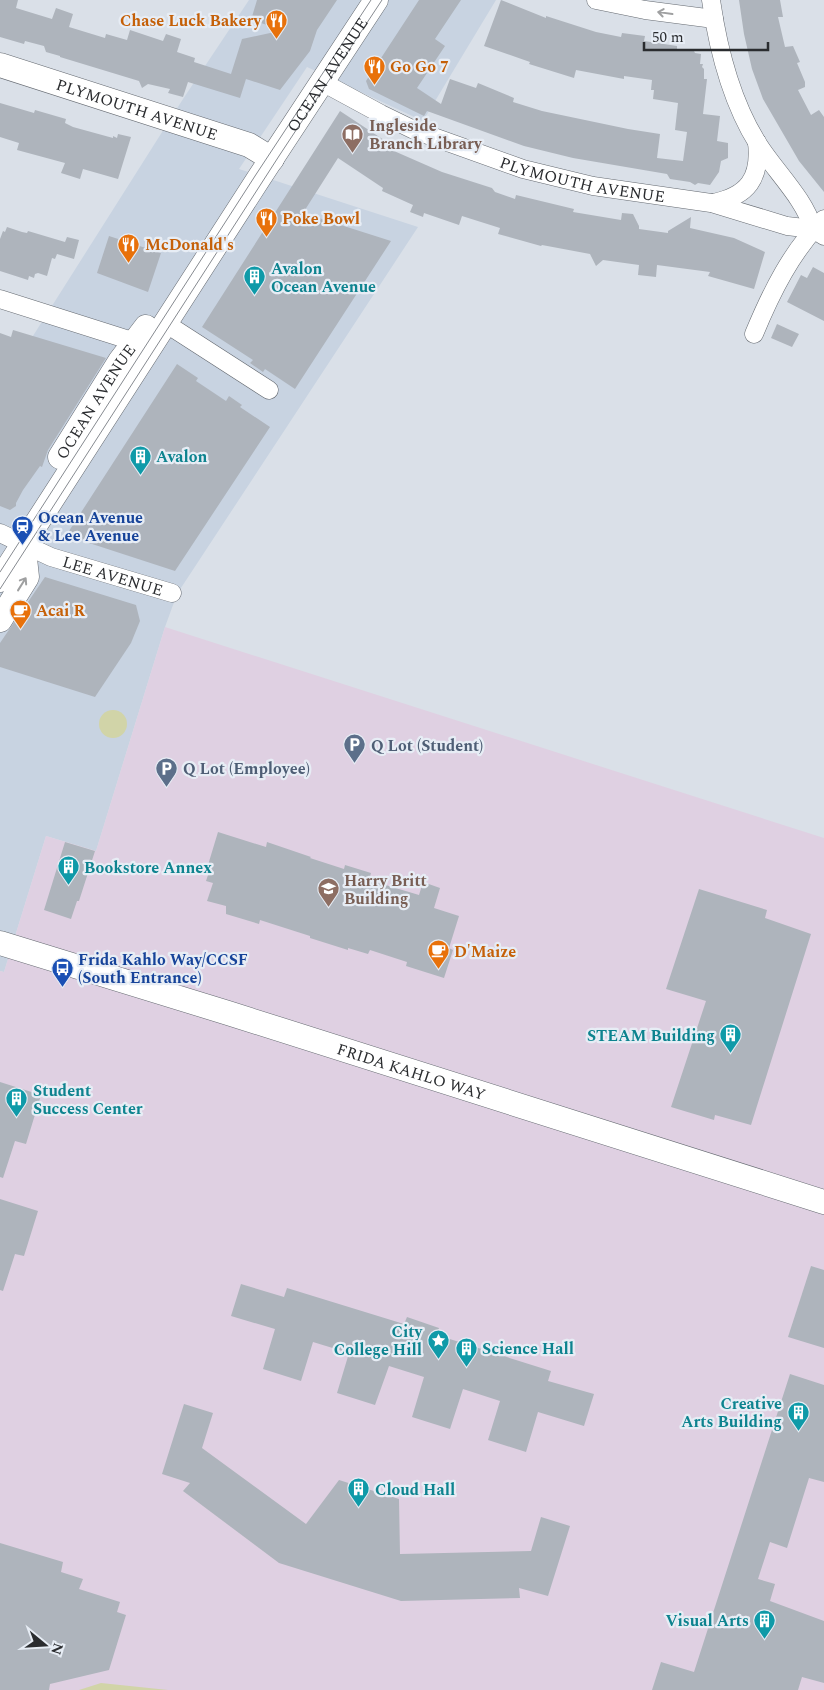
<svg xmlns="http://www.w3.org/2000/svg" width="824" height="1690" font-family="Spectral,serif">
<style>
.built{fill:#c8d3e1}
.education{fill:#dfd0e2}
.green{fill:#d1d4a8}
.building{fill:#aeb4bc}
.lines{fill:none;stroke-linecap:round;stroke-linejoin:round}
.street-casing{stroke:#656a71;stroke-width:19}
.secondary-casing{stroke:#656a71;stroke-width:25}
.street{stroke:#fff;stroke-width:18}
.secondary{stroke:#fff;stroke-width:24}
.tram{stroke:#868a90;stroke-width:1}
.oneway{stroke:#9fa0a1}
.labels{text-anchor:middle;stroke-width:4.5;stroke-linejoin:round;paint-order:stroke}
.food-label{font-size:16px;font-weight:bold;fill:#c56008;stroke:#e7edf5;text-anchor:start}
.street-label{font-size:16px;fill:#2a2c2f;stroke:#e7edf5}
.education-label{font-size:16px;font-weight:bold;fill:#785e54;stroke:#e7edf5;text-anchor:start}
.culture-label{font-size:16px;font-weight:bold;fill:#0d838f;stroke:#e7edf5;text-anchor:start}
.transit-label{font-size:16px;font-weight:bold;fill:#164399;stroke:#e7edf5;text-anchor:start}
.service-label{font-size:16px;font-weight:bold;fill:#4e5e75;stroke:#e7edf5;text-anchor:start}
</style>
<rect width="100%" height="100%" fill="#dae0e8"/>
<polygon class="built" points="249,0 496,0 423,121 307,67 239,169 418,227 177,594 165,627 96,851 46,836 4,972 0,971 0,388 183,99"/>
<polygon class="education" points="165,627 824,838 824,1690 0,1690 0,971 4,972 46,836 96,851"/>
<g class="green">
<circle cx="113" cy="724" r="14"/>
<polygon points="101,1683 168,1690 79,1690"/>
</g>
<g class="building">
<polygon points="0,0 18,0 16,8 52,19 56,8 73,14 69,27 105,38 106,34 127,40 130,30 163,41 166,34 181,39 177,52 195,58 194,62 231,74 242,39 284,30 251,20 257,0 337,0 317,30 310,51 280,90 246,79 240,98 188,82 183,97 168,93 170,89 148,84 142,88 139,81 60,57 60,56 46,52 44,46 25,41 24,44 0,37"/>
<polygon points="419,0 461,0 435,39 445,46 417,88 441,104 450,79 476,88 478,83 514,98 513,102 542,111 628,129 660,134 657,158 683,161 687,132 675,130 678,103 653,99 654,90 651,90 652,80 624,76 624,79 576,70 574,78 529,64 530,62 484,46 501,0 546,18 546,16 596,32 621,37 622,33 645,36 644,41 677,46 677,49 694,51 695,53 701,54 700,64 703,64 702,67 704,69 704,79 707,79 703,114 720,116 717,141 728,143 728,158 721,161 719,172 710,185 698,183 695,185 690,182 670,179 667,174 573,158 524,146 427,111 424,116 369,89 366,81"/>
<polygon points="739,0 780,0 783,17 778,17 785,47 793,46 800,62 797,63 805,82 805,87 798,90 811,115 819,110 824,117 824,192 799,161 763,99 752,69 744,34"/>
<polygon points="0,103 34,113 35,110 66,119 65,123 73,127 113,138 113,136 117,138 118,134 131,137 118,179 83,169 80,179 61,173 65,163 17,150 19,143 0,137"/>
<polygon points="340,111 396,148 394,151 442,172 492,188 495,192 515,199 516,195 574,209 573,212 621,220 622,213 633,214 639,226 639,229 668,233 668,231 691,217 690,228 734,238 765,252 754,289 708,276 710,272 657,265 656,277 638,275 639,265 603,260 596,266 590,254 542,245 541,246 498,234 500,228 462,216 459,225 424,213 423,217 410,212 413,205 382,191 383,188 338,158 303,213 391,241 295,389 265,369 263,372 250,363 253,360 202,327"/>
<polygon points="7,227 22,232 27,233 28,231 65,242 67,237 79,240 74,259 57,254 55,259 52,258 47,276 38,273 35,274 34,278 29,276 28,280 0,271 0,239 3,231 5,232"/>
<polygon points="109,236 161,253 148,292 97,273"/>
<polygon points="813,267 824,273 824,321 787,302 801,275 807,278"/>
<polygon points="777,324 799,334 792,347 771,338"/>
<polygon points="13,330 106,358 48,450 42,467 40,466 23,490 16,503 16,506 10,510 0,506 0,333 11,337"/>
<polygon points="177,364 198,378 196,381 226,401 229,396 242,405 240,407 270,427 175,571 86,542 69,531"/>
<polygon points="45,577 136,605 140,621 131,643 95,697 0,667 0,643"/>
<polygon points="218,832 266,847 267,842 311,857 310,858 344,869 345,865 371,873 369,880 419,895 423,882 440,888 434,908 459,916 449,948 453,950 444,978 406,966 407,962 370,950 368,954 348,948 348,950 310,938 310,936 260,920 259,924 226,914 226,906 207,901 213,883 206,881 211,866 208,865"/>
<polygon points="65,842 95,851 79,901 77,901 71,919 44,910"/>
<polygon points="699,889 767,910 765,918 811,934 751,1125 715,1115 714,1120 671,1107 706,1001 666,989"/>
<polygon points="0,1082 41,1095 26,1144 15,1141 3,1178 0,1177"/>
<polygon points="0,1199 38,1211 24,1256 15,1254 3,1291 0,1290"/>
<polygon points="811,1266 824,1270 824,1348 788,1337"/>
<polygon points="241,1284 284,1297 287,1288 404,1324 407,1317 439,1328 437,1335 551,1371 548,1381 594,1394 584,1426 538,1412 526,1452 488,1440 500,1401 463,1389 450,1429 412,1417 424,1377 389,1366 375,1405 337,1393 349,1353 313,1342 301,1381 263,1369 275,1329 231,1316"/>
<polygon points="790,1374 824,1385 824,1482 809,1478 787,1548 770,1542 758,1579 775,1584 770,1601 824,1621 824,1683 802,1677 798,1690 652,1690 661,1662 694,1672"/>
<polygon points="184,1404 213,1413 202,1448 306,1524 339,1480 399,1499 400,1554 531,1551 541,1517 570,1526 548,1596 519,1588 520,1598 401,1601 279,1563 183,1491 190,1483 162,1474"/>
<polygon points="0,1543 63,1562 61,1572 83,1579 79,1589 120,1602 117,1612 126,1615 109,1670 50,1684 49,1690 0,1690"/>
</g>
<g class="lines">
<defs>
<g id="street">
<polyline points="596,0 645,10 714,19"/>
<path d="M711,0C718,49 731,101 758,144C775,171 805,199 813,229"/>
<path id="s1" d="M322,82L381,114L414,130L523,169L593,186L711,203L787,226L813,229L824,236"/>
<path d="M713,203C748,196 761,178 757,142"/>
<polyline points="0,299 145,345"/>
<polyline points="165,323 269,390"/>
<path d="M754,334C771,293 792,250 824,219"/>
<path id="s2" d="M0,533L51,557L172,593"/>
</g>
<g id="secondary">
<path id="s3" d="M0,65L249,145L272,159"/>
<path id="s4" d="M60,457L120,361L146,327"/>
<path id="s5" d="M0,580L259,178L376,0"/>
<polyline points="0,620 27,577 23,540"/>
<path id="s6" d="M0,943L228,1013L824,1202"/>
</g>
</defs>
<use href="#street" class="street-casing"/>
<use href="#secondary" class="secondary-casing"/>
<use href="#street" class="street"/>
<use href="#secondary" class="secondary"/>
<g class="tram">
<polyline points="0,572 255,176 371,0"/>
<polyline points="0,589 279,156 382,0"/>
</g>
</g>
<defs><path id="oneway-shaft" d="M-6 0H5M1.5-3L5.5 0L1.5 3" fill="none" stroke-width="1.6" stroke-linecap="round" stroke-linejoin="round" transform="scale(1.25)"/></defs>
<g class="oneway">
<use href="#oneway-shaft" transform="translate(665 13) rotate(-172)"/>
<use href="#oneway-shaft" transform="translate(22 584) rotate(-58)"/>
</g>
<defs>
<symbol id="restaurant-pin" viewBox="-11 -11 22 30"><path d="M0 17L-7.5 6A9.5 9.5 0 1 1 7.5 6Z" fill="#e8710a" stroke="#e7edf5"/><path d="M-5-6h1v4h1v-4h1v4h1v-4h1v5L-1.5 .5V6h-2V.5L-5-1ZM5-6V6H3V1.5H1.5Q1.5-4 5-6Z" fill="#fff"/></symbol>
<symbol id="library-pin" viewBox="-11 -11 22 30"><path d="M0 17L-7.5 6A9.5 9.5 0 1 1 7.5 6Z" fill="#8d6e63" stroke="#e7edf5"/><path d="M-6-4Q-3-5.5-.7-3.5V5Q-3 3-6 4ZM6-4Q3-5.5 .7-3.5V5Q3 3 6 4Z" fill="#fff"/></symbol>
<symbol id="building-pin" viewBox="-11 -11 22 30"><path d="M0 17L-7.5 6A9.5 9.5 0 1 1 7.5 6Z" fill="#0f9aa8" stroke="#e7edf5"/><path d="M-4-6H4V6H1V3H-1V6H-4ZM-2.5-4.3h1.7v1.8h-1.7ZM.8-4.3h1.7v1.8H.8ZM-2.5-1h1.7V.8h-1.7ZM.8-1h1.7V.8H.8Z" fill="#fff"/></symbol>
<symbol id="station-pin" viewBox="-11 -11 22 30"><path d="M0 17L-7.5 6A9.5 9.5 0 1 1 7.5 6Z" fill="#1a4fb4" stroke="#e7edf5"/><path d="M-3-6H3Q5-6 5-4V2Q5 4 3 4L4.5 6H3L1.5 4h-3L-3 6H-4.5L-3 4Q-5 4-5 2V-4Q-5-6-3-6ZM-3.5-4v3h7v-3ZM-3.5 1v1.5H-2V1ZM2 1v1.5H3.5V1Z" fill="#fff"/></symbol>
<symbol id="cafe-pin" viewBox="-11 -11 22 30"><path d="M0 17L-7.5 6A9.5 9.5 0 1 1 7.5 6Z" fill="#e8710a" stroke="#e7edf5"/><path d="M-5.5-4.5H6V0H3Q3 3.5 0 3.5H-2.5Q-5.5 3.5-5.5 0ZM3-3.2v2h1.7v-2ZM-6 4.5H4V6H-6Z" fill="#fff"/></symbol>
<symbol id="parking-pin" viewBox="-11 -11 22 30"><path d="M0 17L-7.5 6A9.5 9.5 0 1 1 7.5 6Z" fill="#5c6f8a" stroke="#e7edf5"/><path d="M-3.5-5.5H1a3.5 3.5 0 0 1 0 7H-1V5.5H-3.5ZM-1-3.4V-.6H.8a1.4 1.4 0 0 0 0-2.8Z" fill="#fff"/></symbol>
<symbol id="university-pin" viewBox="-11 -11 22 30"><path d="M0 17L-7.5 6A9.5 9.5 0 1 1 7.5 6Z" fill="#8d6e63" stroke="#e7edf5"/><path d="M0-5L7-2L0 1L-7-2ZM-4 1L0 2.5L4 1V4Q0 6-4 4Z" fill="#fff"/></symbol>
<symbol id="bus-pin" viewBox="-11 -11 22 30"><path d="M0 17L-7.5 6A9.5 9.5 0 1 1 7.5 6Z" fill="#1a4fb4" stroke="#e7edf5"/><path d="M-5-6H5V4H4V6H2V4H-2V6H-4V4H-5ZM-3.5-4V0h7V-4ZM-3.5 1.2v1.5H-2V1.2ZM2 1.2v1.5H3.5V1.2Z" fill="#fff"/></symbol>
<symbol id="sight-pin" viewBox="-11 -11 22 30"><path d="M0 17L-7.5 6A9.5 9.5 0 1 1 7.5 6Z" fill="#0f9aa8" stroke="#e7edf5"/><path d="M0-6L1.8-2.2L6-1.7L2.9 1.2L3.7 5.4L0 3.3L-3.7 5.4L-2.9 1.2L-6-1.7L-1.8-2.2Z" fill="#fff"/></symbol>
</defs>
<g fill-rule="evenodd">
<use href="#restaurant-pin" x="264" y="8" width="25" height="34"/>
<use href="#restaurant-pin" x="362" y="54" width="25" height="34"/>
<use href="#library-pin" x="340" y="122" width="25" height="34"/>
<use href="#restaurant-pin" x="254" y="206" width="25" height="34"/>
<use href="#restaurant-pin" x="116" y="232" width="25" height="34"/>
<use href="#building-pin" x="242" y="264" width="25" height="34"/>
<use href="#building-pin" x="128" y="444" width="25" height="34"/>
<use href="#station-pin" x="10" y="514" width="25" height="34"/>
<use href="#cafe-pin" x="8" y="598" width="25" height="34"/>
<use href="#parking-pin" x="342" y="732" width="25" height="34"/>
<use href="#parking-pin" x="154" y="756" width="25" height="34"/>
<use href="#building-pin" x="56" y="854" width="25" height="34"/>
<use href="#university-pin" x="316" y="876" width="25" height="34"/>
<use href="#cafe-pin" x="426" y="938" width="25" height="34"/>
<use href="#bus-pin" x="50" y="956" width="25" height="34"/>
<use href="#building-pin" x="718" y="1022" width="25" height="34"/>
<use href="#building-pin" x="4" y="1086" width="25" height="34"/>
<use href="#sight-pin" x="426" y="1328" width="25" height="34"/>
<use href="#building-pin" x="454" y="1336" width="25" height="34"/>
<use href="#building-pin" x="786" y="1400" width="25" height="34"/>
<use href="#building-pin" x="346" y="1476" width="25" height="34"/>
<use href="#building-pin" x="752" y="1608" width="25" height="34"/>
</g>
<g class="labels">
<g class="food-label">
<text x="261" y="26" text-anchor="end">Chase Luck Bakery</text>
<text x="390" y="72">Go Go 7</text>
<text x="282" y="224">Poke Bowl</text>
<text x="145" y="250">McDonald's</text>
<text x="36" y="616">Acai R</text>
<text x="454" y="957">D'Maize</text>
</g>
<g class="street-label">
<text dy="6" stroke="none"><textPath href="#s5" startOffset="602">OCEAN AVENUE</textPath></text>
<text dy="6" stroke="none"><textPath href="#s3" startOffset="144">PLYMOUTH AVENUE</textPath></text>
<text dy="6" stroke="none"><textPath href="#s1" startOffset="280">PLYMOUTH AVENUE</textPath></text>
<text dy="6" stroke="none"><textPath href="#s4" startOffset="66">OCEAN AVENUE</textPath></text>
<text dy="6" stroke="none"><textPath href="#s2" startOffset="121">LEE AVENUE</textPath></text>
<text dy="6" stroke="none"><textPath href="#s6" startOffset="431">FRIDA KAHLO WAY</textPath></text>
</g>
<g class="education-label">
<text x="369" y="131">Ingleside<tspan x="369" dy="18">Branch Library</tspan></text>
<text x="344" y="886">Harry Britt<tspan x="344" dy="18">Building</tspan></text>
</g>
<g class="culture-label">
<text x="271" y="274">Avalon<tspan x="271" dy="18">Ocean Avenue</tspan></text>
<text x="156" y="462">Avalon</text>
<text x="84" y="873">Bookstore Annex</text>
<text x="715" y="1041" text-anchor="end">STEAM Building</text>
<text x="33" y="1096">Student<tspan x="33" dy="18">Success Center</tspan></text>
<text x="422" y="1337" text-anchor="end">City<tspan x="422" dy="18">College Hill</tspan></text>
<text x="482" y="1354">Science Hall</text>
<text x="782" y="1409" text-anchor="end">Creative<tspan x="782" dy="18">Arts Building</tspan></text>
<text x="375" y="1495">Cloud Hall</text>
<text x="749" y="1626" text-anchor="end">Visual Arts</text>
</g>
<g class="transit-label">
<text x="38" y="523">Ocean Avenue<tspan x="38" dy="18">&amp; Lee Avenue</tspan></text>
<text x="78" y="965">Frida Kahlo Way/CCSF<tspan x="78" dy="18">(South Entrance)</tspan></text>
</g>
<g class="service-label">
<text x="371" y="751">Q Lot (Student)</text>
<text x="183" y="774">Q Lot (Employee)</text>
</g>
</g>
<g transform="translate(45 1645) rotate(108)" stroke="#e7edf5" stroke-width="4" paint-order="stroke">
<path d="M0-4L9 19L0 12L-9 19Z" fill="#2a2c2f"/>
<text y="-8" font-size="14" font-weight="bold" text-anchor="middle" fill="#2a2c2f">N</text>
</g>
<path d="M644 42v8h124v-8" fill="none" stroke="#2a2c2f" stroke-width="2.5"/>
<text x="652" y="42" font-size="15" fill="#2a2c2f" stroke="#e7edf5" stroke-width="4" paint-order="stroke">50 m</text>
</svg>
